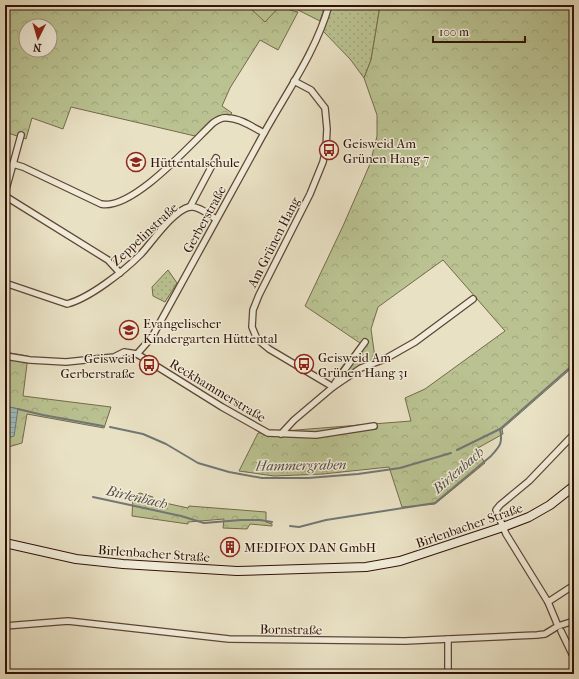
<svg xmlns="http://www.w3.org/2000/svg" width="579" height="679" font-family="'IM FELL French Canon',serif">
<style>
.grass{fill:url(#grass-dots);stroke:#756a4c}
.forest{fill:url(#forest-crowns);stroke:#756a4c;fill-rule:evenodd}
.pitch{fill:#bac291;stroke:#756a4c}
.water{fill:url(#water-rules);stroke:#717775}
.lines{fill:none;stroke-linecap:round;stroke-linejoin:round}
.stream{stroke:#717775;stroke-width:2}
.street-casing{stroke:#5e4636;stroke-width:8}
.secondary-casing{stroke:#301207;stroke-width:10}
.street{stroke:#f1ecd9;stroke-width:5.5}
.secondary{stroke:#f1ecd9;stroke-width:8}
.labels{text-anchor:middle;stroke-width:3;stroke-linejoin:round;paint-order:stroke}
.poi-label{font-size:13px;fill:#301207;stroke:#f1ecd9;text-anchor:start}
.street-label{font-size:13px;fill:#301207;stroke:#f1ecd9}
.water-label{font-size:14px;font-style:italic;fill:#564d47;stroke:#f1ecd9}
</style>
<defs>
<pattern id="grass-dots" width="8" height="8" patternUnits="userSpaceOnUse"><rect width="8" height="8" fill="#bac291"/><path d="M2 2h.1M6 6h.1" fill="none" stroke="#a0a67c" stroke-width="1.8" stroke-linecap="round"/></pattern>
<pattern id="forest-crowns" width="20" height="18" patternUnits="userSpaceOnUse"><rect width="20" height="18" fill="#bac291"/><path d="M2 6a3 3 0 1 1 6 0M12 15a3 3 0 1 1 6 0" fill="none" stroke="#a0a67c"/></pattern>
<pattern id="water-rules" width="6" height="5" patternUnits="userSpaceOnUse"><rect width="6" height="5" fill="#9dbbbf"/><path d="M0 2.5h6" fill="none" stroke="#88a0a3"/></pattern>
</defs>
<rect width="100%" height="100%" fill="#e9e1c4"/>
<filter id="stains"><feTurbulence type="fractalNoise" baseFrequency=".005" numOctaves="4"/><feColorMatrix values="0 0 0 0 .2 0 0 0 0 .09 0 0 0 0 .02 0 0 0 .5 -.17"/></filter>
<radialGradient id="worn" r=".72"><stop offset=".6" stop-color="#630" stop-opacity="0"/><stop offset="1" stop-color="#630" stop-opacity=".3"/></radialGradient>
<g class="grass">
<polygon points="330,5 380,6 371,60 364,78 350,59 323,31"/>
<polygon points="168,270 177,283 165,302 153,296 152,287"/>
</g>
<g class="forest">
<path d="M5,5H272L298,12L278,50L260,40L230,88L222,106L232,113L223,121L195,136L71,107L63,129L32,118L26,139L5,132ZM26,26H50V50H26Z"/>
<polygon points="378,5 574,5 574,366 502,429 503,434 476,449 485,463 435,504 402,507 389,467 323,474 274,476 239,471 258,433 411,421 405,398 425,389 505,331 443,260 378,307 371,329 375,358 347,379 338,372 360,343 305,306 343,226 370,164 377,136 377,115 364,78 371,60 380,6"/>
<polygon points="5,352 28,356 23,396 111,407 104,428 27,414 22,443 5,448 5,438 8,438 18,409 5,406"/>
<polygon points="140,493 153,497 152,502 164,505 165,503 188,508 189,506 266,512 266,522 272,524 272,526 250,524 247,529 223,528 224,519 188,522 188,524 132,516 133,497"/>
</g>
<g class="pitch">
<polygon points="253,5 281,5 265,22 250,8"/>
<polygon points="288,5 325,5 320,21"/>
</g>
<polygon class="water" points="5,406 18,409 14,436 8,438 5,438"/>
<g class="lines">
<g class="stream">
<polyline points="18,409 43,415 103,426"/>
<polyline points="110,427 143,434 166,444 198,463 229,472 262,478 308,478 358,474 400,468 451,453"/>
<polyline points="457,450 500,429"/>
<polyline points="5,472 9,474"/>
<polyline points="93,497 181,516 204,523 241,520 260,520 272,522"/>
<path d="M290,526L299,527L326,520L435,503L491,456C500,446 503,443 500,429L574,364"/>
</g>
<defs>
<g id="street">
<polyline points="294,81 311,90 325,108 327,129 326,148 323,162 310,194 259,295 253,310 252,327 257,339 269,349 333,387"/>
<polyline points="13,164 21,135"/>
<path d="M5,193L13,164L23,167L101,204C132,211 191,144 213,123C217,120 223,117 228,118C240,118 254,128 264,133"/>
<polyline points="5,196 108,260 120,273"/>
<polyline points="190,207 216,158"/>
<path d="M5,283L67,304C90,298 124,271 141,254C152,242 173,211 189,207C198,205 209,215 216,219"/>
<path d="M137,354L152,337C189,270 226,202 263,135C286,93 316,52 329,5"/>
<polyline points="5,356 30,360 66,362 114,357 124,352 137,354 222,407 268,433 316,435 374,426"/>
<polyline points="335,383 365,342"/>
<polyline points="281,434 294,420 333,387 361,368 385,359 415,342 473,299"/>
<polyline points="548,602 574,585"/>
<polyline points="5,626 68,621 229,639 405,641 537,635 545,634 558,626 574,621"/>
<polyline points="558,626 548,602 506,534 496,510 500,505 529,481 574,434"/>
<polyline points="561,631 574,658"/>
<polyline points="448,670 448,639"/>
</g>
<polyline id="secondary" points="5,543 76,559 123,564 237,571 366,567 400,561 503,527 529,517 550,505 574,486"/>
</defs>
<use href="#street" class="street-casing"/>
<use href="#secondary" class="secondary-casing"/>
<use href="#street" class="street"/>
<use href="#secondary" class="secondary"/>
</g>
<defs>
<symbol id="bus-ring" viewBox="-11 -11 22 22"><circle r="9.5" fill="#f1ecd9" stroke="#8f2418" stroke-width="1.5"/><path d="M-5-6H5V4H4V6H2V4H-2V6H-4V4H-5ZM-3.5-4V0h7V-4ZM-3.5 1.2v1.5H-2V1.2ZM2 1.2v1.5H3.5V1.2Z" fill="#8f2418"/></symbol>
<symbol id="school-ring" viewBox="-11 -11 22 22"><circle r="9.5" fill="#f1ecd9" stroke="#8f2418" stroke-width="1.5"/><path d="M0-5L7-2L0 1L-7-2ZM-4 1L0 2.5L4 1V4Q0 6-4 4Z" fill="#8f2418"/></symbol>
<symbol id="building-ring" viewBox="-11 -11 22 22"><circle r="9.5" fill="#f1ecd9" stroke="#8f2418" stroke-width="1.5"/><path d="M-4-6H4V6H1V3H-1V6H-4ZM-2.5-4.3h1.7v1.8h-1.7ZM.8-4.3h1.7v1.8H.8ZM-2.5-1h1.7V.8h-1.7ZM.8-1h1.7V.8H.8Z" fill="#8f2418"/></symbol>
</defs>
<g fill-rule="evenodd">
<use href="#bus-ring" x="318" y="139" width="22" height="22"/>
<use href="#school-ring" x="125" y="151" width="22" height="22"/>
<use href="#school-ring" x="118" y="319" width="22" height="22"/>
<use href="#bus-ring" x="293" y="353" width="22" height="22"/>
<use href="#bus-ring" x="138" y="354" width="22" height="22"/>
<use href="#building-ring" x="219" y="536" width="22" height="22"/>
</g>
<g class="labels">
<g class="poi-label">
<text x="343" y="148">Geisweid Am<tspan x="343" dy="15">Grünen Hang 7</tspan></text>
<text x="150" y="167">Hüttentalschule</text>
<text x="143" y="328">Evangelischer<tspan x="143" dy="15">Kindergarten Hüttental</tspan></text>
<text x="318" y="362">Geisweid Am<tspan x="318" dy="15">Grünen Hang 31</tspan></text>
<text x="135" y="363" text-anchor="end">Geisweid<tspan x="135" dy="15">Gerberstraße</tspan></text>
<text x="244" y="552">MEDIFOX DAN GmbH</text>
</g>
<g class="street-label">
<text transform="translate(204 219) rotate(-61)" y="5">Gerberstraße</text>
<text transform="translate(144 234) rotate(-43)" y="5">Zeppelinstraße</text>
<text transform="translate(273 242) rotate(-63)" y="5">Am Grünen Hang</text>
<text transform="translate(218 390) rotate(31)" y="5">Reckhammerstraße</text>
<text transform="translate(469 525) rotate(-19)" y="5">Birlenbacher Straße</text>
<text transform="translate(154 553) rotate(4)" y="5">Birlenbacher Straße</text>
<text transform="translate(291 629) rotate(1)" y="5">Bornstraße</text>
</g>
<g class="water-label">
<text transform="translate(301 465) rotate(-1)" y="5">Hammergraben</text>
<text transform="translate(458 470) rotate(-41)" y="5">Birlenbach</text>
<text transform="translate(137 497) rotate(13)" y="5">Birlenbach</text>
</g>
</g>
<rect width="579" height="679" fill="none" stroke="#e9e1c4" stroke-width="20"/>
<rect x="6" y="6" width="567" height="667" fill="none" stroke="#301207" stroke-width="2"/>
<rect x="10" y="10" width="559" height="659" fill="none" stroke="#301207"/>
<g transform="translate(38 38) rotate(185)"><circle r="19" fill="#f1ecd9" stroke="#a49585"/>
<path d="M0-3L7 15L0 10L-7 15Z" fill="#8f2418"/>
<text y="-6" font-size="11" font-weight="bold" text-anchor="middle" fill="#301207">N</text>
</g>
<path d="M433 36v6h92v-6" fill="none" stroke="#301207" stroke-width="2"/>
<text x="439" y="36" font-size="12" fill="#301207" stroke="#f1ecd9" stroke-width="3" paint-order="stroke">100 m</text>
<rect width="100%" height="100%" filter="url(#stains)"/>
<rect width="100%" height="100%" fill="url(#worn)"/>
</svg>
